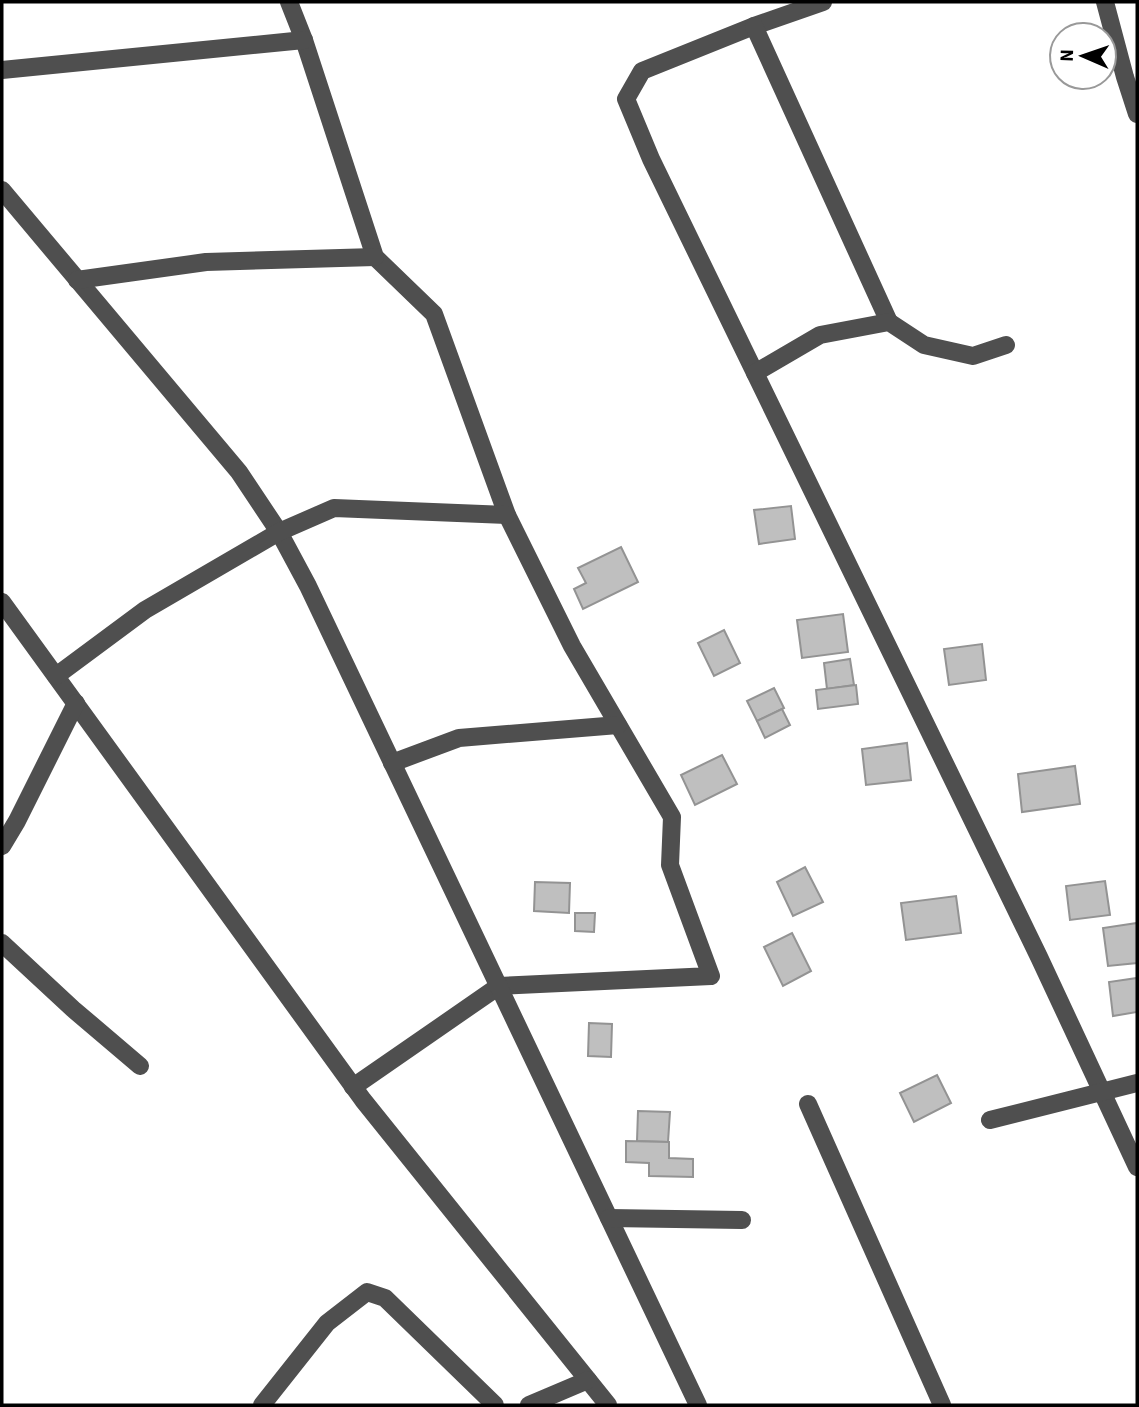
<svg xmlns="http://www.w3.org/2000/svg" width="1139" height="1407" font-family="'Source Sans 3',sans-serif">
<style>
.building{fill:#bfbfbf;stroke:#939393;stroke-width:2}
.lines{fill:none;stroke-linecap:round;stroke-linejoin:round}
.minor{stroke:#4f4f4f;stroke-width:18}
</style>
<rect width="100%" height="100%" fill="#fff"/>
<g class="building">
<polygon points="791,506 795,539 759,544 754,510"/>
<polygon points="621,547 638,582 583,609 574,589 586,583 578,568"/>
<polygon points="843,614 848,652 802,658 797,620"/>
<polygon points="724,630 740,663 714,676 698,643"/>
<polygon points="982,644 986,680 949,685 944,649"/>
<polygon points="850,659 854,685 827,689 824,663"/>
<polygon points="856,685 858,704 818,709 816,690"/>
<polygon points="774,688 784,708 757,721 747,701"/>
<polygon points="782,709 790,725 765,738 757,721"/>
<polygon points="907,743 911,780 866,785 862,749"/>
<polygon points="722,755 737,784 695,805 681,775"/>
<polygon points="1075,766 1080,804 1022,812 1018,774"/>
<polygon points="805,867 823,902 793,916 777,882"/>
<polygon points="1105,881 1110,915 1070,920 1066,886"/>
<polygon points="535,882 570,883 569,913 534,911"/>
<polygon points="956,896 961,933 906,940 901,903"/>
<polygon points="575,913 595,913 594,932 575,931"/>
<polygon points="1137,923 1137,963 1108,966 1103,928"/>
<polygon points="792,933 811,971 783,986 764,947"/>
<polygon points="1137,978 1137,1012 1113,1016 1109,982"/>
<polygon points="589,1023 612,1024 611,1057 588,1056"/>
<polygon points="937,1075 951,1103 914,1122 900,1093"/>
<polygon points="638,1111 670,1112 668,1142 637,1141"/>
<polygon points="626,1141 669,1142 669,1158 693,1159 693,1177 649,1176 649,1163 626,1162"/>
</g>
<g class="lines">
<g class="minor">
<polyline points="289,2 304,40 375,257 434,314 507,515 572,646 672,817 670,865 711,976 499,986 353,1087"/>
<polyline points="823,2 754,26 642,71 626,99 651,159 1039,957 1137,1167"/>
<polyline points="1105,2 1125,77 1137,114"/>
<polyline points="754,26 889,322"/>
<polyline points="2,70 304,40"/>
<polyline points="2,190 239,472 279,532 308,586 698,1405"/>
<polyline points="77,280 206,262 375,257"/>
<polyline points="755,373 820,335 889,322 924,345 973,356 1006,345"/>
<polyline points="2,602 363,1100 608,1405"/>
<polyline points="56,676 145,610 279,532 334,508 507,515"/>
<polyline points="392,763 459,738 618,725"/>
<polyline points="2,846 17,821 76,703"/>
<polyline points="2,943 73,1009 140,1066"/>
<polyline points="808,1104 942,1405"/>
<polyline points="990,1120 1137,1083"/>
<polyline points="609,1218 742,1220"/>
<polyline points="262,1405 327,1323 367,1292 385,1298 495,1405"/>
<polyline points="529,1405 588,1380"/>
</g>
</g>
<rect width="1139" height="1407" fill="none" stroke="#000000" stroke-width="7"/>
<g transform="translate(1083 56) rotate(272)"><circle r="33" fill="#ffffff" stroke="#999999" stroke-width="2"/>
<path d="M0-5L12 26L0 18L-12 26Z" fill="#000000"/>
<text y="-10" font-size="19" font-weight="bold" text-anchor="middle" fill="#000000">N</text>
</g>
</svg>
